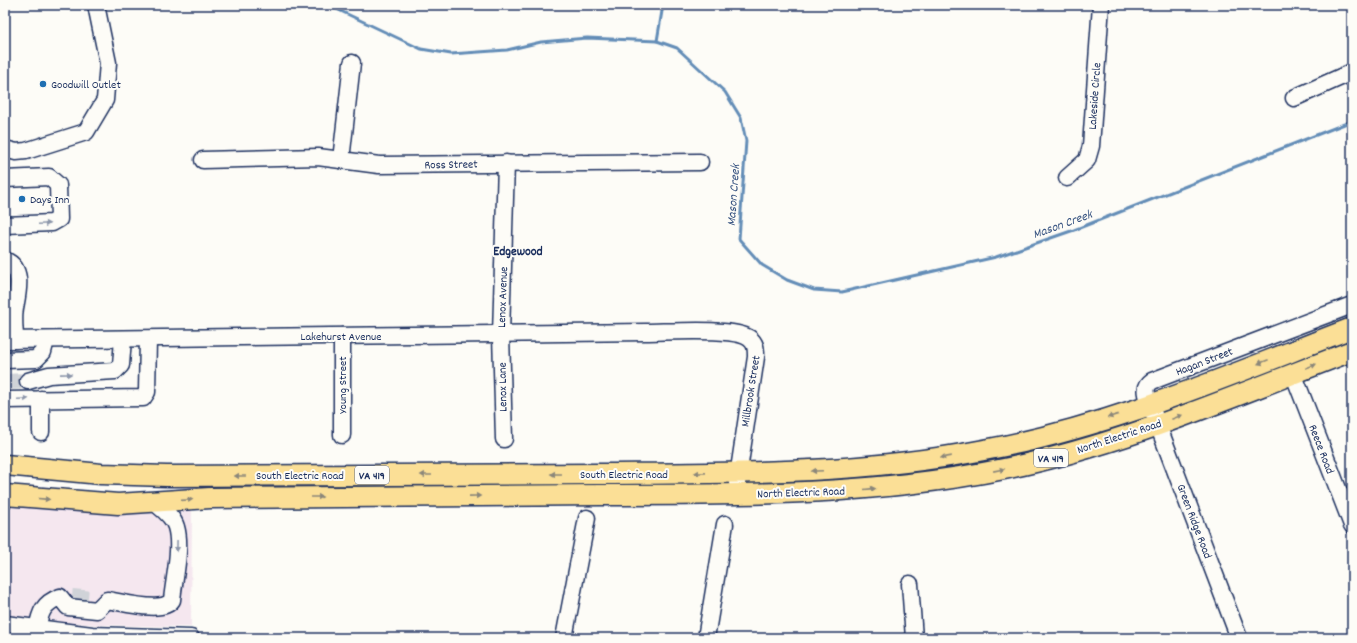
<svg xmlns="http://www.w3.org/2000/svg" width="1357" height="643" font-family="Dekko,sans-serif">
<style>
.built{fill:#f5e7ef}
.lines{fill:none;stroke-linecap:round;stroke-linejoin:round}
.stream{stroke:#648db7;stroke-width:3}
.minor-tunnel{stroke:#d0d3d8;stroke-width:16;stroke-dasharray:16 8;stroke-linecap:butt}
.minor-casing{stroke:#1b2f5e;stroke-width:19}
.major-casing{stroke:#1b2f5e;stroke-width:23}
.minor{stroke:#fdfcf7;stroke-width:16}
.major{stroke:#fbdf96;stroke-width:20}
.oneway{fill:#8c96aa}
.oneway2{fill:#8b877a}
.poi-dot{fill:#1f6fb2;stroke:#fdfcf7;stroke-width:1.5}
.labels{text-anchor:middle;stroke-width:4;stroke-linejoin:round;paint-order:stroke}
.shield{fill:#fdfcf7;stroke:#5f6c8c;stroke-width:1}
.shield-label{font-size:11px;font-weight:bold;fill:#1b2f5e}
.poi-label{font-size:12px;fill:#1b2f5e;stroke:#fdfcf7;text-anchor:start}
.street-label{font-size:12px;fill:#1b2f5e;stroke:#fdfcf7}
.water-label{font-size:13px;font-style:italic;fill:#3a5683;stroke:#fdfcf7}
.neighbourhood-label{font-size:13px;font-weight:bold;fill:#1b2f5e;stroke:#fdfcf7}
</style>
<rect width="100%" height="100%" fill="#fdfcf7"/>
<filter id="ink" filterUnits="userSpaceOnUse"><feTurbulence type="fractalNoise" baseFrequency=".025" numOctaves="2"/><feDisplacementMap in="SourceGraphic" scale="8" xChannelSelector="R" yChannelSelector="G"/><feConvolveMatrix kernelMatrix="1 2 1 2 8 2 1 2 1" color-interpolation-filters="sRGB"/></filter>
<g filter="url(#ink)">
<polygon class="built" points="5,503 68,507 192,509 191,627 97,625 5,617"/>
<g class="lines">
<g class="stream">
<polyline points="328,5 421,49 451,54 507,50 541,42 587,38 657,41 677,48 725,92 741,118 746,141 739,239 762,265 787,280 814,290 842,292 996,257 1074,230 1352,121"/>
<polyline points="657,41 663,5"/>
</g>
<g class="minor-tunnel">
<polyline points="5,382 28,381"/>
<polyline points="72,597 94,599"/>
</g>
<defs>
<g id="minor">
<polyline points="1294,98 1352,72"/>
<polyline points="5,149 16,152 26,151 86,132 105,100 108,63 96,5"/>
<polyline points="203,160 318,157 379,165 700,162"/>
<polyline points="341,160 352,63"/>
<polyline points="1067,178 1087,160 1091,146 1101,5"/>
<polyline points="5,179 49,177 58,185 59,219 52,223 5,225"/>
<path d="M5,260C24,268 18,292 15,308C13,318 15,330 15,340"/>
<path d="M5,340L646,332C667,332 734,327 749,338C756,343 756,349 756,357L737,483"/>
<polyline points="5,360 36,359 43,352 46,340"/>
<polyline points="1293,373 1352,525"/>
<polyline points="28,381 49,375 115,371 121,365 123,339"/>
<polyline points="5,400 143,398 147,392 148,339"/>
<polyline points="41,432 41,399"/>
<polyline points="342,435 342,336"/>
<polyline points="504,439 501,335 506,163"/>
<polyline points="910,584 914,638"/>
<polyline points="5,624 92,635 191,638"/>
<path d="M37,629C40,613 43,603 60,597L68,607L97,610L107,600C122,602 163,614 172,600C174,579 182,547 176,527C173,516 162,509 154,502"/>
<polyline points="564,638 587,518"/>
<polyline points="706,638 725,524"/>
<path d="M1239,638L1150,404C1147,395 1143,387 1152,381L1352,305"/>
</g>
<g id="major">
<path d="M5,465L101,474L167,476C310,475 454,475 597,474C727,473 856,475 984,450C1111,427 1232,374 1352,328"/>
<path d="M5,495L118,504L210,498C341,497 471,496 602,495C737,495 871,496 1004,469C1124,445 1238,394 1352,351"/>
</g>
</defs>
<use href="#minor" class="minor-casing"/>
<use href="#major" class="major-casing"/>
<use href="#minor" class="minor"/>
<use href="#major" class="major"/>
</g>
<defs><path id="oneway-solid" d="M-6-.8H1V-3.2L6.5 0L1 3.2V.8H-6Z"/></defs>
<g class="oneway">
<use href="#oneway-solid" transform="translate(44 224) rotate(-2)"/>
<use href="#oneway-solid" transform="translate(66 374) rotate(-1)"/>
<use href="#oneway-solid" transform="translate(23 399) rotate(-3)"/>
<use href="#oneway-solid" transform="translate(177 546) rotate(91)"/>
</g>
<g class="oneway2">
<use href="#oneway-solid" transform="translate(1263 362) rotate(159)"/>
<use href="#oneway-solid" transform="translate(1311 366) rotate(-21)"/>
<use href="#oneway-solid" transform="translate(1113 416) rotate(162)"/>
<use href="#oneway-solid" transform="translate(1177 417) rotate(-21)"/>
<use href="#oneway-solid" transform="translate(946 457) rotate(170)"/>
<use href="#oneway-solid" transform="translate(999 470) rotate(-11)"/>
<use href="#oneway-solid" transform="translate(817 471) rotate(178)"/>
<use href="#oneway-solid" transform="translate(700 473) rotate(179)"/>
<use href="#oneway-solid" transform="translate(556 474) rotate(180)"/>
<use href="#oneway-solid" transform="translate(426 475) rotate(180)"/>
<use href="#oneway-solid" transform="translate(240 476) rotate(180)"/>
<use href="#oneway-solid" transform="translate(870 489) rotate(-5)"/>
<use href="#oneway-solid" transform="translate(475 496) rotate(-1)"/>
<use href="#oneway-solid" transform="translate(317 497)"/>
<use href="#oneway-solid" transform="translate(44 499) rotate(5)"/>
<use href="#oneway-solid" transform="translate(187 500) rotate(-4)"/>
</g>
</g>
<g class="poi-dot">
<circle cx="43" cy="84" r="4"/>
<circle cx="22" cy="199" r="4"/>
</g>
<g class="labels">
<g class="shield">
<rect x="1034" y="449" width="34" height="18" rx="3"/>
<rect x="355" y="466" width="34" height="18" rx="3"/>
</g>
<g class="shield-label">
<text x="1051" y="462">VA 419</text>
<text x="372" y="479">VA 419</text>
</g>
<g class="poi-label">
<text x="51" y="88">Goodwill Outlet</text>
<text x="30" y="203">Days Inn</text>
</g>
<g class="street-label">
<text transform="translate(1094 96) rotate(-86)" y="4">Lakeside Circle</text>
<text transform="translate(451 164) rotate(-1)" y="4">Ross Street</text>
<text transform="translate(502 297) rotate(-88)" y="4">Lenox Avenue</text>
<text x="341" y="340">Lakehurst Avenue</text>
<text transform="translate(1204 361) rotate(-21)" y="4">Hagan Street</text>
<text transform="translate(342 385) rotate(-90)" y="4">Young Street</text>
<text transform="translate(502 387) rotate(-91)" y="4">Lenox Lane</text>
<text transform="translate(750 391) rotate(-81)" y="4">Millbrook Street</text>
<text transform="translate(1119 436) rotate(-18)" y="4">North Electric Road</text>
<text transform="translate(1322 449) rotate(69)" y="4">Reece Road</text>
<text x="624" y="478">South Electric Road</text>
<text x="300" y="479">South Electric Road</text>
<text transform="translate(801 492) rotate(-2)" y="4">North Electric Road</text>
<text transform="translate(1195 521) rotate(69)" y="4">Green Ridge Road</text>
</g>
<g class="water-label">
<text transform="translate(732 195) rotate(-86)" y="5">Mason Creek</text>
<text transform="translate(1062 223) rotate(-20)" y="5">Mason Creek</text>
</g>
<g class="neighbourhood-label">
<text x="518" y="255">Edgewood</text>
</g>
</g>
<rect width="1357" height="643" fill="none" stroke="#fdfcf7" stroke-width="20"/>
<rect x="10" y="10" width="1337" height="623" fill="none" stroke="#1b2f5e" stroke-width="1.5" filter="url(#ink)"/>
</svg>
